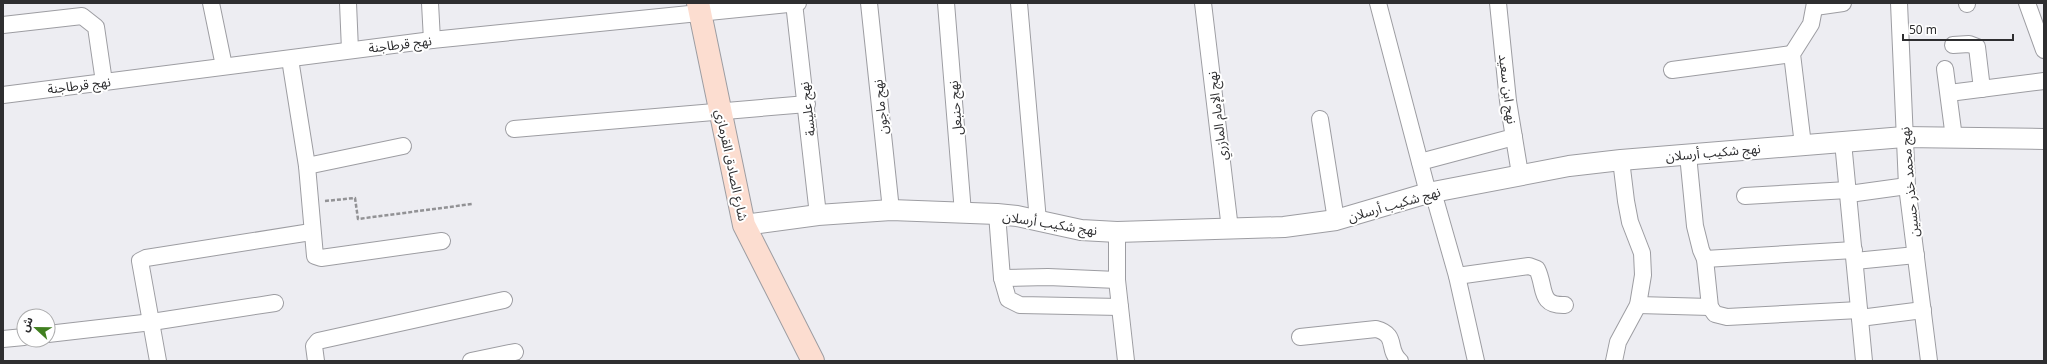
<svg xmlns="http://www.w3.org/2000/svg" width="2047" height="364" font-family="Georgia,'Noto Sans Arabic',serif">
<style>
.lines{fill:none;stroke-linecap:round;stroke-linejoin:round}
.minor-casing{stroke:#9d9da2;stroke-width:18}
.tertiary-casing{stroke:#9d9da2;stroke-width:22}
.secondary-casing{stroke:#9d9da2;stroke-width:24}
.path{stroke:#929295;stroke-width:2.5;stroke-dasharray:4 2;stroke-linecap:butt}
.minor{stroke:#fff;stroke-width:16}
.tertiary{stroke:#fff;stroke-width:20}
.secondary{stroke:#fcddd0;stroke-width:22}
.labels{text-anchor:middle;stroke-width:4;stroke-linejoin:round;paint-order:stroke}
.street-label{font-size:13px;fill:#2e2e30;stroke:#fff}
</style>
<rect width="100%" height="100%" fill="#ededf2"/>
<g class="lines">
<defs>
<g id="minor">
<polyline points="211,3 224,66"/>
<polyline points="348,3 350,50"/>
<polyline points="430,3 432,40"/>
<polyline points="794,3 818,215"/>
<polyline points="869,3 891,210"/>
<polyline points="946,3 963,213"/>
<polyline points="1019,3 1038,221"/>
<polyline points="1203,3 1230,229"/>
<polyline points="1378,3 1428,193"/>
<polyline points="1498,3 1508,101 1520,174"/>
<polyline points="1899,3 1907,186 1929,361"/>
<polyline points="1967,3 1967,4"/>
<polyline points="2027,3 2044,50"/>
<polyline points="1815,7 1843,3"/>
<polyline points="3,25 82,16 96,27 104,82"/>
<polyline points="1953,45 1969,44 1977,47 1982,89"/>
<polyline points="290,59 307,166 315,256 321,258 442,241"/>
<polyline points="1945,69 1954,138"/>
<polyline points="1672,70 1792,54"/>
<polyline points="1949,93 2044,81"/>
<polyline points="3,95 432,40 798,3"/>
<polyline points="1320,119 1336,220"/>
<polyline points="514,129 807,104"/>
<polyline points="1843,142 1864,361"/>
<polyline points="1803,145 1792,54 1811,24 1815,3"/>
<polyline points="1688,155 1695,226 1701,250 1705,259 1710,307 1715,314 1727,317 1859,310"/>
<polyline points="1420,162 1514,137"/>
<polyline points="307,166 403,146"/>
<polyline points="1433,192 1457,276 1476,361"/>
<polyline points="1849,194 1907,186"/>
<polyline points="1745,196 1848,190"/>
<polyline points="997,214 1002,278 1008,299 1020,305 1120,307"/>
<polyline points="1117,232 1117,280 1126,361"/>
<polyline points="1705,259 1854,250"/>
<polyline points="1855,261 1916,255"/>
<path d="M1457,276L1529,266L1537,269C1546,287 1538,306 1565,305"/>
<polyline points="1002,278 1048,277 1117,280"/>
<polyline points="1638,305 1710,307"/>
<polyline points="1860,318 1923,310"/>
<polyline points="48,334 152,322 275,303"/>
<path d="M1300,337L1376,329C1399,335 1386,350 1400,361"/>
<polyline points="3,339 24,337"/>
<polyline points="158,361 140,261 146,258 311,232"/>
<polyline points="316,361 314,346 318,341 504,300"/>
<polyline points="471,361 515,352"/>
<polyline points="1614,361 1618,342 1638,305 1643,275 1642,253 1630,222 1626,201 1621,160"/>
</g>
<polyline id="tertiary" points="744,225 818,215 891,210 997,214 1017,216 1081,230 1117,232 1284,227 1336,220 1428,193 1569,166 1621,160 1904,137 2044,139"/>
<polyline id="secondary" points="698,3 744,225 813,361"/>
</defs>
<use href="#minor" class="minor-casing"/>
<use href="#tertiary" class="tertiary-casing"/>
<use href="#secondary" class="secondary-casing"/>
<polyline class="path" points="325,201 355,198 358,219 472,204"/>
<use href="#minor" class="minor"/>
<use href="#tertiary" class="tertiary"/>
<use href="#secondary" class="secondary"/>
</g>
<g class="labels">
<g class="street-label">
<text transform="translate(400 44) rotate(-7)" y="5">نهج قرطاجنة</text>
<text transform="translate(79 85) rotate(-7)" y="5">نهج قرطاجنة</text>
<text transform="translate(1508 89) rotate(83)" y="5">نهج ابن سعيد</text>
<text transform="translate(880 107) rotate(-96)" y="5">نهج ماجون</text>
<text transform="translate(955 108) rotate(-95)" y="5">نهج حنبعل</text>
<text transform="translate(807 109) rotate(-97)" y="5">نهج عليسة</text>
<text transform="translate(1217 116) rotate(-97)" y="5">نهج الإمام المازري</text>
<text transform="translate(1713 152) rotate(-5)" y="5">نهج شكيب أرسلان</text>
<text transform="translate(732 165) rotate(78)" y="5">شارع الصادق القرمازي</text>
<text transform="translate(1909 182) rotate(-95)" y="5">نهج محمد خذر حسين</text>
<text transform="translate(1394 204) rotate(-16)" y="5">نهج شكيب أرسلان</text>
<text transform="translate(1050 223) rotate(9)" y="5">نهج شكيب أرسلان</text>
</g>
</g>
<rect width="2047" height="364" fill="none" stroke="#2e2e30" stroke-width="8"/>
<g transform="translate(36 328) rotate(292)"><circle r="19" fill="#ffffff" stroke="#ababac"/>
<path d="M0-3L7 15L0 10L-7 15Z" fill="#407f1f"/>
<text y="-6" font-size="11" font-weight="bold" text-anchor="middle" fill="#2e2e30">ش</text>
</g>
<path d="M1903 34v6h110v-6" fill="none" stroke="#2e2e30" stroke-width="2"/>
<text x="1909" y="34" font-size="12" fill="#2e2e30" stroke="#ffffff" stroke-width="3" paint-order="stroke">50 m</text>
</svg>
